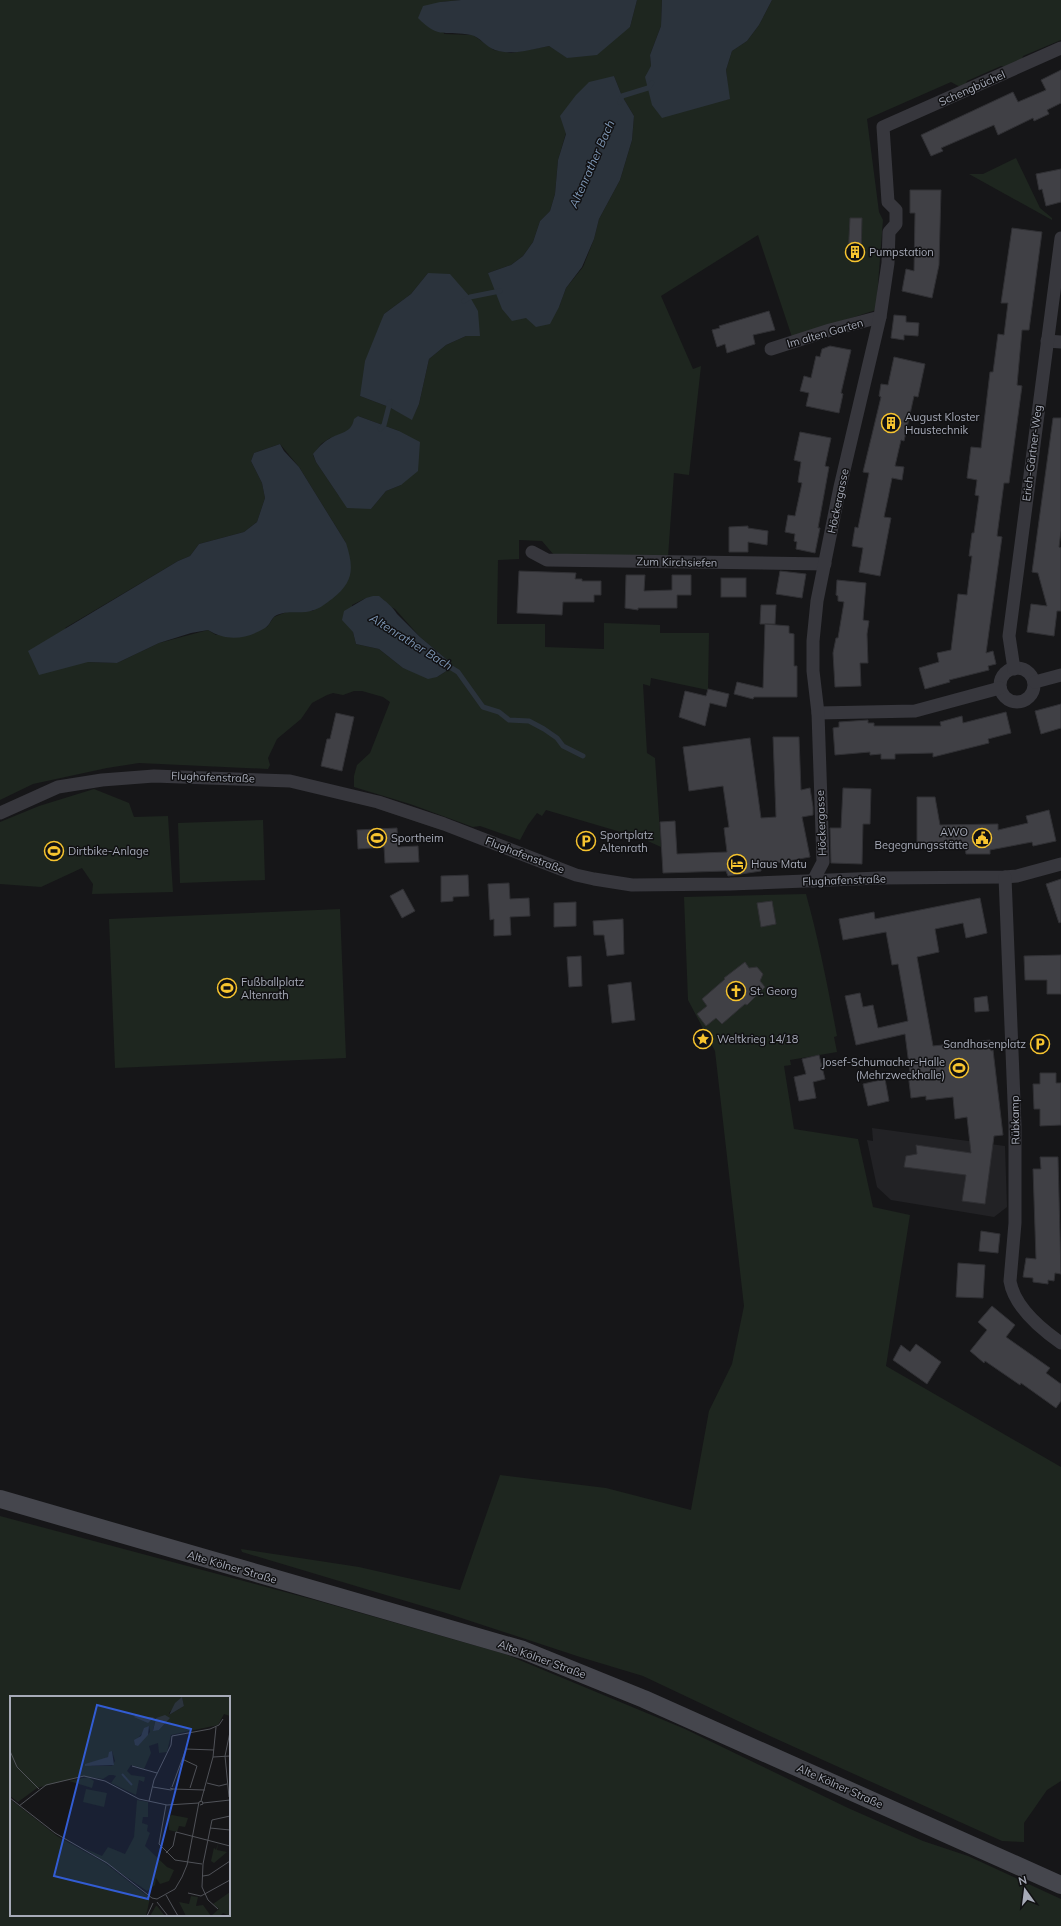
<svg xmlns="http://www.w3.org/2000/svg" width="1061" height="1926" font-family="Mulish,sans-serif">
<style>
.built{fill:#222225}
.green{fill:#1e261f;fill-rule:evenodd}
.water{fill:#2b333c}
.lines{fill:none;stroke-linecap:round;stroke-linejoin:round}
.stream{stroke:#2b333c;stroke-width:5}
.building{fill:#404045;stroke:#303034}
.street{stroke:#37373d;stroke-width:13}
.secondary{stroke:#45464d;stroke-width:18}
.labels{text-anchor:middle;stroke-width:3;stroke-linejoin:round;paint-order:stroke}
.street-label{font-size:11px;fill:#a7abb8;stroke:#111113}
.poi-label{font-size:11px;fill:#a7abb8;stroke:#111113;text-anchor:start}
.water-label{font-size:12px;font-style:italic;fill:#7d96b4;stroke:#111113}
.inset-river{fill:none;stroke:#2b333c;stroke-width:2}
.inset-road{fill:none;stroke:#505258;stroke-width:1}
.view{fill:#325cd3;fill-opacity:0.15;stroke:#325cd3;stroke-width:2}
.inset-edge{fill:none;stroke:#a7abb8;stroke-width:2}
</style>
<rect width="100%" height="100%" fill="#161618"/>
<polygon class="built" points="872,1128 1005,1146 1007,1207 994,1217 891,1200 877,1187 867,1140 873,1141"/>
<g class="green">
<path d="M0,0H461L440,2L444,34L473,35L494,50L511,53L549,46L568,58L630,27L637,0H662L661,26L650,55L651,66L696,107L729,99L726,70L732,51L747,41L759,25L772,0H1061V40L1023,56L1021,63L1009,68L1001,66L967,81L965,86L962,88L951,82L867,119L879,212L883,220L876,310L792,337L758,235L661,296L693,369L701,366L689,475L674,473L668,557L554,555L542,541L519,540V559L498,560L497,624H545V647L604,649V623L660,625V633H709L708,690L651,678L650,686L643,684L647,753L655,758L661,847L641,838L546,810L542,816L537,813L528,825L520,840L480,826L473,827L410,804L354,787V776L357,765L370,753L390,702L383,697L362,691H354L343,695L333,693L327,695L312,703L301,719L277,739L268,758L270,765L268,769L139,763L107,768L33,784L0,800ZM614,76L622,96L634,116L632,140L620,180L599,219L594,239L583,267L566,288L559,307L488,273L511,265L523,256L533,242L540,221L550,211L555,194L558,160L566,133ZM428,273L466,336L446,345L429,359L419,404L412,419L389,407L360,396L384,314L411,294ZM358,416L399,431L401,485L386,491L371,509L339,496L316,462L313,455L321,444L330,438L348,432ZM280,444L299,467L346,543L313,611H289L274,617L267,627L216,635L208,630L159,643L117,663L88,662L65,628L178,561L190,556L199,544L244,532L257,522L265,498L262,483L251,461L254,453ZM366,598L384,600L387,605L395,609L420,637L451,663V668L437,677L403,668L379,649L356,644L353,632L352,605Z"/>
<polygon points="1016,158 1040,208 1052,218 1052,220 969,174 983,174"/>
<polygon points="94,789 129,803 134,817 168,816 173,892 92,894 93,884 82,868 41,887 0,884 0,822 39,806"/>
<polygon points="263,820 265,880 180,883 178,823"/>
<path d="M806,894C819,941 828,988 837,1036L834,1037L837,1052L790,1060L791,1065L784,1066L794,1129L858,1139L873,1207L910,1215L886,1366L1061,1467V1781L1047,1790L1024,1823V1842L1002,1841L770,1736L643,1676L580,1657L446,1613L242,1552L241,1549L359,1567L460,1590L500,1475L606,1488L691,1510L709,1411L732,1364L744,1306L715,1051L688,1000L684,897Z"/>
<polygon points="340,909 346,1058 115,1068 109,919"/>
<path d="M0,1516L315,1600L505,1654L685,1729L848,1808L923,1841L968,1856L1061,1899V1926H0ZM11,1697H229V1915H11Z"/>
</g>
<g class="water">
<path d="M461,0H637L630,27L597,55L567,58L549,46C532,49 512,56 495,50C486,47 480,37 471,35C446,30 439,40 418,18L423,6L440,2Z"/>
<polygon points="662,0 772,0 759,25 747,41 732,51 726,70 730,99 662,118 652,105 645,77 651,66 650,55 661,26"/>
<polygon points="614,76 622,96 634,116 632,140 620,180 599,219 594,239 582,267 566,288 559,307 550,324 536,327 526,318 512,321 502,309 488,273 511,265 523,256 533,242 540,221 550,211 555,194 558,160 566,134 560,116 576,95 589,82"/>
<polygon points="428,273 450,274 470,297 478,311 480,336 466,336 446,345 429,359 419,404 412,420 389,407 360,396 365,361 384,314 411,294"/>
<path d="M358,416L399,431L420,442L418,471L401,485L386,491L371,509L347,508L316,462L313,454C318,448 322,443 329,439C340,432 351,434 354,419Z"/>
<path d="M280,444L284,451L299,467L346,543C354,568 354,582 332,599C326,603 321,608 314,610C301,615 288,609 275,616C271,619 270,625 265,628C247,639 227,642 208,630L191,633L159,643L117,663L88,662L39,675L28,651L178,561L190,556L199,544L244,532L257,522L265,498L262,483L251,461L254,453Z"/>
<path d="M373,596H379C384,600 394,608 397,614L420,637L451,663V668L437,677L428,679L403,668L379,649L356,644L353,632L342,620L344,611L366,598Z"/>
</g>
<g class="lines">
<g class="stream">
<polyline points="620,102 622,96 648,88 652,83"/>
<polyline points="464,301 470,297 500,291"/>
<polyline points="380,429 384,425 390,402"/>
<polyline points="445,664 458,672 483,707 499,712 509,720 529,721 544,729 557,738 563,746 583,756"/>
</g>
</g>
<g class="building">
<polygon points="1061,70 1061,103 1047,110 1049,114 1034,121 1033,118 998,135 994,125 941,148 943,151 931,156 921,135 1013,92 1018,102 1046,90 1041,80"/>
<polygon points="1061,169 1061,202 1046,206 1042,189 1039,190 1036,174"/>
<polygon points="910,190 941,190 939,265 932,298 902,291 906,269 914,271 915,213 910,213"/>
<polygon points="850,218 862,218 861,257 848,257"/>
<polygon points="1012,228 1042,232 1029,330 1022,330 1017,385 1022,386 1009,483 1004,483 997,536 1002,537 986,653 993,651 996,664 988,666 989,670 949,680 950,682 925,689 919,668 939,662 937,653 951,650 958,594 967,595 972,556 969,556 972,533 974,533 979,496 975,495 977,480 967,478 971,447 981,448 990,372 993,372 998,334 1004,335 1008,303 1001,303"/>
<polygon points="769,311 775,330 753,335 755,344 727,353 725,344 717,347 712,330 720,328 719,326"/>
<polygon points="894,315 906,316 906,322 919,323 918,336 904,335 904,340 891,338"/>
<polygon points="830,346 851,350 841,393 843,394 839,413 806,406 809,393 800,391 804,376 811,378 816,356 820,357 822,349"/>
<polygon points="894,357 925,364 918,397 914,396 904,441 901,440 895,466 904,467 902,480 892,478 888,498 884,517 891,518 880,576 859,572 863,548 852,546 855,527 858,528 869,473 863,472 881,397 879,396 881,384 888,385"/>
<polygon points="1053,418 1061,418 1061,531 1059,547 1061,548 1061,611 1057,611 1054,636 1027,632 1031,604 1047,606 1038,573 1032,572"/>
<polygon points="800,432 831,438 825,466 829,467 818,528 820,528 815,553 796,549 797,542 794,541 795,534 785,532 788,515 795,516 802,483 798,482 801,462 794,460"/>
<polygon points="748,526 748,528 768,531 767,545 748,542 748,552 729,552 729,527"/>
<polygon points="519,571 576,573 575,579 582,579 582,581 601,581 601,595 594,595 594,602 563,602 562,615 517,613"/>
<polygon points="780,571 806,574 802,598 776,594"/>
<polygon points="626,575 645,575 644,591 672,590 672,575 691,575 691,595 677,595 677,608 638,608 638,610 625,608"/>
<rect x="721" y="578" width="25" height="19"/>
<polygon points="837,580 866,583 863,620 869,621 867,634 868,663 860,663 861,686 835,687 833,653 836,638 838,638 844,602 838,601 838,596 836,595"/>
<polygon points="761,605 776,605 775,624 760,624"/>
<polygon points="765,624 789,626 789,633 794,634 794,666 797,666 797,697 754,697 753,699 734,694 737,682 763,688"/>
<polygon points="708,689 729,694 726,707 710,703 705,726 679,717 685,691 706,696"/>
<polygon points="1061,704 1061,728 1041,734 1035,711"/>
<polygon points="1006,712 1011,733 988,739 989,743 933,757 933,753 895,754 895,759 881,759 881,754 870,755 870,752 835,755 833,728 839,727 839,722 868,720 868,723 874,723 874,726 941,726 940,722 962,716 963,723"/>
<polygon points="336,713 354,717 342,771 321,766 327,739 330,739"/>
<polygon points="773,737 799,737 801,790 810,788 813,807 813,815 802,817 810,857 761,866 761,871 728,876 726,871 663,873 660,822 675,821 677,854 727,852 724,828 729,827 723,786 689,791 683,747 750,738 761,818 776,817"/>
<polygon points="843,788 871,789 870,824 863,824 862,864 831,863 830,828 841,828"/>
<polygon points="917,797 935,797 940,825 998,824 998,830 1028,823 1026,816 1049,810 1056,841 1033,846 1032,842 990,850 990,854 966,854 965,847 917,847"/>
<polygon points="397,828 398,847 418,846 419,862 385,863 384,847 358,849 357,830"/>
<polygon points="468,875 469,896 453,897 453,901 441,902 441,876"/>
<polygon points="1061,879 1061,922 1059,923 1046,884"/>
<polygon points="509,883 510,899 529,898 530,916 510,917 511,935 494,936 494,919 490,920 488,884"/>
<polygon points="403,889 415,911 402,918 390,896"/>
<polygon points="980,898 987,933 966,938 963,923 935,929 939,952 917,957 933,1046 990,1040 991,1051 993,1050 1003,1135 994,1136 985,1204 962,1201 966,1175 904,1167 906,1156 917,1154 916,1145 971,1153 967,1117 955,1119 953,1097 926,1100 926,1096 911,1098 908,1073 910,1073 905,1034 856,1045 845,996 860,993 863,1007 873,1005 878,1028 908,1021 898,964 892,965 886,932 843,940 839,919 874,912 875,919"/>
<polygon points="772,901 776,924 761,927 757,903"/>
<polygon points="576,902 576,926 554,927 554,903"/>
<polygon points="623,919 624,954 607,956 604,935 594,935 593,921"/>
<polygon points="1061,955 1061,994 1047,994 1047,980 1025,980 1024,956"/>
<polygon points="581,956 582,986 569,987 567,957"/>
<polygon points="745,962 749,968 757,967 763,974 760,981 765,987 747,1005 745,1004 722,1024 716,1018 706,1026 697,1014 707,1006 702,999 725,979 724,978"/>
<polygon points="631,982 635,1020 612,1023 608,985"/>
<polygon points="987,996 989,1011 975,1012 974,998"/>
<polygon points="819,1055 825,1079 813,1082 816,1098 799,1101 794,1077 806,1074 802,1059"/>
<polygon points="1040,1073 1056,1073 1056,1083 1061,1083 1061,1125 1040,1126 1040,1109 1034,1109 1033,1084 1040,1084"/>
<polygon points="885,1079 889,1101 868,1106 863,1084"/>
<polygon points="1040,1157 1058,1157 1061,1274 1055,1273 1054,1281 1048,1280 1048,1284 1033,1282 1033,1278 1023,1277 1026,1258 1036,1259 1033,1169 1041,1169"/>
<polygon points="981,1231 1000,1234 998,1253 979,1251"/>
<polygon points="958,1263 985,1265 983,1298 956,1297"/>
<polygon points="992,1306 1015,1325 1006,1337 1050,1368 1046,1373 1061,1384 1061,1401 1056,1408 1021,1383 1020,1385 985,1361 984,1363 970,1351 987,1330 978,1322"/>
<polygon points="916,1344 941,1362 927,1384 893,1360 901,1345 910,1352"/>
</g>
<g class="lines">
<g class="street">
<polyline points="1047,341 1061,342"/>
<polyline points="771,349 830,330 880,317"/>
<polyline points="532,552 547,560 825,564"/>
<circle cx="1017" cy="685" r="17"/>
<polyline points="1014,669 1009,636 1061,238"/>
<polyline points="1035,682 1061,675"/>
<polyline points="818,713 915,711 1000,688"/>
<polyline points="0,813 58,787 102,780 154,776 290,781 378,802 444,824 576,875 594,879 632,885 730,884 879,878 1005,877 1017,876 1061,864"/>
<path d="M1005,877L1015,1126V1223L1010,1281C1014,1306 1041,1329 1061,1343"/>
<polyline points="813,881 823,862 818,713 813,671 813,641 817,601 840,487 880,317 888,263 889,232 896,224 896,210 888,202 883,127 1061,48"/>
</g>
<polyline class="secondary" points="0,1499 523,1650 644,1699 1061,1885"/>
</g>
<defs>
<symbol id="building-ring" viewBox="-11 -11 22 22"><circle r="9.5" fill="#111113" stroke="#f7c42f" stroke-width="1.5"/><path d="M-4-6H4V6H1V3H-1V6H-4ZM-2.5-4.3h1.7v1.8h-1.7ZM.8-4.3h1.7v1.8H.8ZM-2.5-1h1.7V.8h-1.7ZM.8-1h1.7V.8H.8Z" fill="#f7c42f"/></symbol>
<symbol id="stadium-ring" viewBox="-11 -11 22 22"><circle r="9.5" fill="#111113" stroke="#f7c42f" stroke-width="1.5"/><path d="M0-5a6.5 5 0 1 0 0 10a6.5 5 0 1 0 0-10ZM-3.5-1.8h7v3.6h-7Z" fill="#f7c42f"/></symbol>
<symbol id="civic-ring" viewBox="-11 -11 22 22"><circle r="9.5" fill="#111113" stroke="#f7c42f" stroke-width="1.5"/><path d="M-.6-6.5H3V-4.5H.6V-3L4-1V1h2V6H-6V1h2V-1L-.6-3ZM-1.2 2.5V6h2.4V2.5Z" fill="#f7c42f"/></symbol>
<symbol id="parking-ring" viewBox="-11 -11 22 22"><circle r="9.5" fill="#111113" stroke="#f7c42f" stroke-width="1.5"/><path d="M-3.5-5.5H1a3.5 3.5 0 0 1 0 7H-1V5.5H-3.5ZM-1-3.4V-.6H.8a1.4 1.4 0 0 0 0-2.8Z" fill="#f7c42f"/></symbol>
<symbol id="hotel-ring" viewBox="-11 -11 22 22"><circle r="9.5" fill="#111113" stroke="#f7c42f" stroke-width="1.5"/><path d="M-6-4.5h1.5V1H6V5H4.5V3h-9V5H-6ZM-4 0a1.8 1.8 0 1 1 3.6 0ZM.5 0V-2.5h3Q6-2.5 6 0Z" fill="#f7c42f"/></symbol>
<symbol id="church-ring" viewBox="-11 -11 22 22"><circle r="9.5" fill="#111113" stroke="#f7c42f" stroke-width="1.5"/><path d="M-1.2-6h2.4v3.5h3.3v2.4h-3.3V6h-2.4V-.1h-3.3v-2.4h3.3Z" fill="#f7c42f"/></symbol>
<symbol id="sight-ring" viewBox="-11 -11 22 22"><circle r="9.5" fill="#111113" stroke="#f7c42f" stroke-width="1.5"/><path d="M0-6L1.8-2.2L6-1.7L2.9 1.2L3.7 5.4L0 3.3L-3.7 5.4L-2.9 1.2L-6-1.7L-1.8-2.2Z" fill="#f7c42f"/></symbol>
</defs>
<g fill-rule="evenodd">
<use href="#building-ring" x="844" y="241" width="22" height="22"/>
<use href="#building-ring" x="880" y="412" width="22" height="22"/>
<use href="#stadium-ring" x="366" y="827" width="22" height="22"/>
<use href="#civic-ring" x="971" y="827" width="22" height="22"/>
<use href="#parking-ring" x="575" y="830" width="22" height="22"/>
<use href="#stadium-ring" x="43" y="840" width="22" height="22"/>
<use href="#hotel-ring" x="726" y="853" width="22" height="22"/>
<use href="#stadium-ring" x="216" y="977" width="22" height="22"/>
<use href="#church-ring" x="725" y="980" width="22" height="22"/>
<use href="#sight-ring" x="692" y="1028" width="22" height="22"/>
<use href="#parking-ring" x="1029" y="1033" width="22" height="22"/>
<use href="#stadium-ring" x="948" y="1057" width="22" height="22"/>
</g>
<g class="labels">
<g class="street-label">
<text transform="translate(972 88) rotate(-24)" y="4">Schengbüchel</text>
<text transform="translate(825 333) rotate(-16)" y="4">Im alten Garten</text>
<text transform="translate(1032 453) rotate(-83)" y="4">Erich-Gärtner-Weg</text>
<text transform="translate(838 501) rotate(-78)" y="4">Höckergasse</text>
<text transform="translate(677 562) rotate(1)" y="4">Zum Kirchsiefen</text>
<text transform="translate(213 777) rotate(2)" y="4">Flughafenstraße</text>
<text transform="translate(821 823) rotate(-92)" y="4">Höckergasse</text>
<text transform="translate(525 855) rotate(21)" y="4">Flughafenstraße</text>
<text transform="translate(844 880) rotate(-2)" y="4">Flughafenstraße</text>
<text transform="translate(1015 1120) rotate(-91)" y="4">Rübkamp</text>
<text transform="translate(232 1567) rotate(16)" y="4">Alte Kölner Straße</text>
<text transform="translate(542 1659) rotate(20)" y="4">Alte Kölner Straße</text>
<text transform="translate(840 1786) rotate(24)" y="4">Alte Kölner Straße</text>
</g>
<g class="poi-label">
<text x="869" y="256">Pumpstation</text>
<text x="905" y="421">August Kloster<tspan x="905" dy="13">Haustechnik</tspan></text>
<text x="968" y="836" text-anchor="end">AWO<tspan x="968" dy="13">Begegnungsstätte</tspan></text>
<text x="600" y="839">Sportplatz<tspan x="600" dy="13">Altenrath</tspan></text>
<text x="391" y="842">Sportheim</text>
<text x="68" y="855">Dirtbike-Anlage</text>
<text x="751" y="868">Haus Matu</text>
<text x="241" y="986">Fußballplatz<tspan x="241" dy="13">Altenrath</tspan></text>
<text x="750" y="995">St. Georg</text>
<text x="717" y="1043">Weltkrieg 14/18</text>
<text x="1026" y="1048" text-anchor="end">Sandhasenplatz</text>
<text x="945" y="1066" text-anchor="end">Josef-Schumacher-Halle<tspan x="945" dy="13">(Mehrzweckhalle)</tspan></text>
</g>
<g class="water-label">
<text transform="translate(592 164) rotate(-66)" y="4">Altenrather Bach</text>
<text transform="translate(411 642) rotate(32)" y="4">Altenrather Bach</text>
</g>
</g>
<g transform="translate(10 1696)">
<rect width="220" height="220" fill="#161618"/>
<path d="M0,0H220V20L214,18L208,29L161,39L157,56L149,57L148,47L139,50L141,57L134,73L121,69L117,75L121,79L135,81L134,86L129,84L126,99L101,87L106,80L103,79H99L93,83L72,80L27,92L8,106L0,100ZM172,2L174,10L159,19V17ZM153,21L158,24L149,34H143L146,22ZM139,30L140,36L130,47L126,44ZM102,55L105,65L102,70H80L98,61ZM78,81L84,85L82,92L59,85ZM76,93L97,97L94,111L73,106ZM0,103L47,140L95,167L140,202L136,220H0ZM127,104L138,106V121H133L132,127L138,129L137,135L140,137L135,150L157,171L164,174L159,185L150,188L146,182L145,189L137,195L74,152L92,160L98,151L115,158L124,141ZM162,119L178,122L175,131L169,130L167,136L159,134L158,121ZM205,147L204,152L206,154L208,147L207,154L217,156L204,167L201,165ZM220,196V220L213,217L210,220H176L169,206L179,208L181,200L188,201L186,210L193,209L201,220L209,213L203,208ZM146,210H147L155,220H140Z" fill="#1e261f" fill-rule="evenodd"/>
<path d="M172,1L174,10L159,19L165,7ZM126,19L132,21H144L138,27L124,21ZM155,19L160,22L149,34L143,35L146,22ZM139,30L138,39L128,50L125,49L124,44L131,40L134,32ZM102,55L104,69L75,70V68L98,61L99,56Z" fill="#2b333c"/>
<path class="inset-river" d="M112,78L122,89"/>
<path class="inset-road" d="M0,55L7,71L29,93M203,61L220,60M172,63L187,70L180,92M122,70L147,77M197,87L209,90L217,88M143,91L161,94L163,93L160,92M162,91L176,53L204,54M163,93L195,94M219,101L215,60L220,36M0,102L45,137L97,167L142,202L147,203M139,105L144,84L161,49L162,40L200,33L209,29L213,23M191,105L203,61L206,31M193,107L220,104M156,109L149,148L165,164L192,168M9,110L36,89L74,80L95,85L129,103L157,109L189,107M200,132L220,134M156,157L163,150L166,136L220,150M193,180L199,179L220,165M178,197L191,200L220,184M156,199L168,220M147,203L165,193L172,181L177,169L189,106L192,105L193,108L190,109M147,206L158,220M208,213L198,204L192,191L193,168L202,124L220,120M137,220L143,207"/>
<path class="view" d="M87,9L181,33L138,203L44,180Z"/>
<rect width="220" height="220" class="inset-edge"/>
</g>
<g transform="translate(1025 1890) rotate(346)" stroke="#111113" stroke-width="3" paint-order="stroke">
<path d="M0-3L7 15L0 10L-7 15Z" fill="#a7abb8"/>
<text y="-6" font-size="11" font-weight="bold" text-anchor="middle" fill="#a7abb8">N</text>
</g>
</svg>
